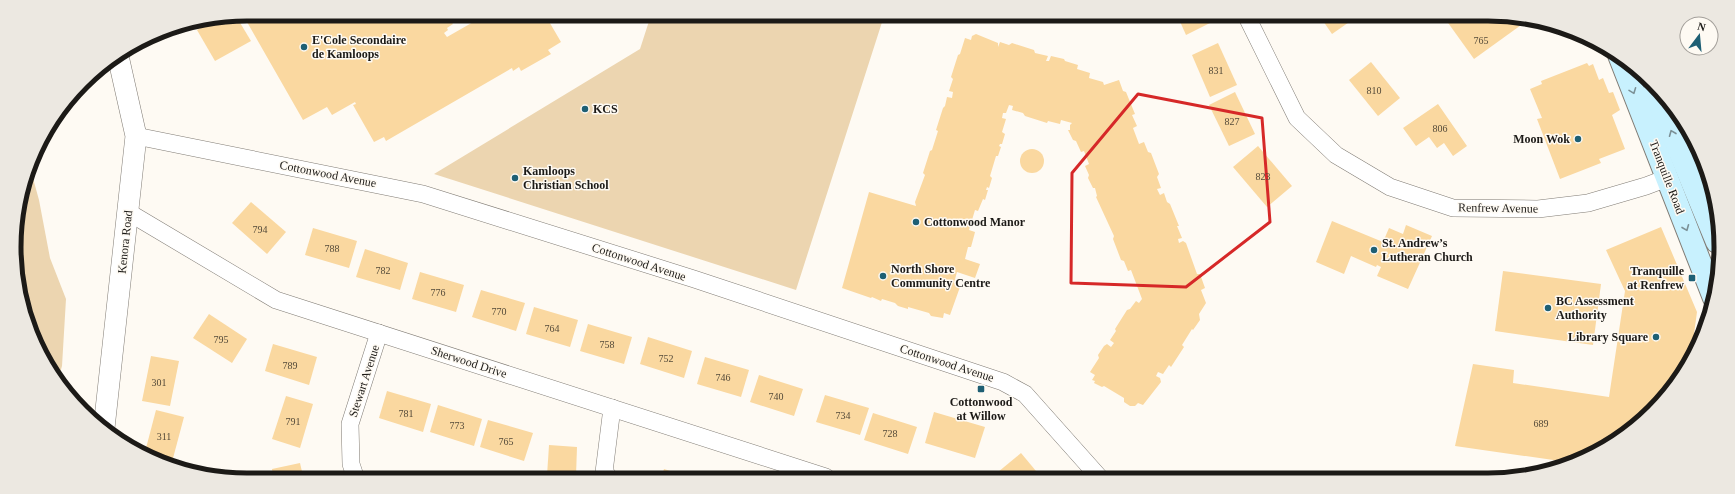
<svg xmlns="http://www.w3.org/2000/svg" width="1735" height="494" font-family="'Times New Roman',serif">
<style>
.green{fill:#ecd5b0}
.building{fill:#fad8a0}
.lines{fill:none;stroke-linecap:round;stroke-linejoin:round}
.minor-casing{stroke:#817c75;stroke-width:18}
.tertiary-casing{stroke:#817c75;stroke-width:22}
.secondary-casing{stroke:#817c75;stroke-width:24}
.minor{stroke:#fff;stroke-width:17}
.tertiary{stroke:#fff;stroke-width:21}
.secondary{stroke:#c8f1fe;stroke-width:22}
.oneway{stroke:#7b9096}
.marked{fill:none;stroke:#d62828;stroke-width:3;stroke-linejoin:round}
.poi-dot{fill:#1e5f74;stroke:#fefaf3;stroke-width:1.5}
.labels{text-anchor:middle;stroke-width:3;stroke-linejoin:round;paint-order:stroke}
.number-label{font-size:10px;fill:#544a39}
.poi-label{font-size:12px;font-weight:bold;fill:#1c1a17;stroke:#fefaf3;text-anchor:start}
.street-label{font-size:12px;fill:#1c1a17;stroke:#fefaf3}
.rim{fill:none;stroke:#1c1a17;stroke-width:5}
</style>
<rect width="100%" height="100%" fill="#fefaf3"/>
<g class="green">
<polygon points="651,15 884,16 796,290 434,174 640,49"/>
<polygon points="31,171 39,200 50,258 66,299 62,366 58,380 22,308 15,232"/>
</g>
<g class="building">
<polygon points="247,14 446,15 453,24 447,28 448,30 444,33 447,37 482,17 481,15 553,15 547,18 561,42 548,50 551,54 521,71 519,67 513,71 512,68 386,141 384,137 374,142 353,105 356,104 355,102 332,115 327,107 303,120 243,15"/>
<polygon points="236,16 251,41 215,61 197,30 213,21"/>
<polygon points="1178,17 1210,17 1212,22 1186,35"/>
<polygon points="1321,18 1355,18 1332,34"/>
<polygon points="1449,18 1531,18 1474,59 1446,20"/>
<polygon points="976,34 998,43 998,47 1000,42 1009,45 1012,43 1034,50 1035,53 1048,56 1046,61 1049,61 1051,56 1064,59 1065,61 1078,65 1077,69 1090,73 1089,78 1103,82 1104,85 1119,80 1123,91 1126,92 1135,114 1132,115 1137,126 1133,128 1139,144 1144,142 1148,152 1151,153 1159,174 1157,177 1161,188 1157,189 1160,195 1164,193 1167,202 1170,204 1179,226 1177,226 1182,238 1178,239 1179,243 1183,241 1186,243 1197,274 1200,274 1205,288 1201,290 1206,303 1199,314 1200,320 1193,330 1192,329 1182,345 1184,347 1171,367 1169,365 1163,374 1158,372 1156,376 1160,378 1161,382 1143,405 1138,403 1135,406 1130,406 1124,402 1124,398 1104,386 1102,387 1094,383 1095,381 1092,380 1095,375 1090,372 1099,358 1098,355 1104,346 1107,344 1111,347 1114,343 1110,340 1116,331 1115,329 1127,310 1130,309 1136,301 1139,303 1142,299 1131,270 1128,271 1124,261 1121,260 1113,239 1114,236 1096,197 1097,196 1095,188 1093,188 1088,178 1089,175 1085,166 1089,164 1084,151 1081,152 1076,141 1073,140 1068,130 1070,130 1070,125 1072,123 1061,120 1060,124 1048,121 1047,123 1025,116 1023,113 1012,110 1013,106 1009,105 1006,113 1003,113 1002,118 1006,119 1002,132 1005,134 1002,144 1000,144 999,146 1001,147 998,156 996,156 990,176 992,178 989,188 987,187 986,190 988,190 985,200 983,199 978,211 975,210 969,230 975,232 974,236 971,247 968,247 965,259 980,264 975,278 957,272 954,283 959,284 960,287 950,315 944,313 943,318 931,316 929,313 908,307 908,309 898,306 895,303 882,299 881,301 872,297 871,298 842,288 869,192 916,206 915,202 925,175 923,173 930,151 932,150 938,131 936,130 943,108 945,106 947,97 952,98 953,92 949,91 953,79 951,77 958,55 960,54 965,38 971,40 972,36"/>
<polygon points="1218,43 1237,85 1210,97 1192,55"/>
<polygon points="1371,62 1400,98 1378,116 1349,80"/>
<polygon points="1587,63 1589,66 1593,64 1599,80 1603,78 1609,93 1613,92 1620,110 1612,115 1625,149 1599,159 1601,163 1560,179 1537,119 1542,118 1530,89 1542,84 1541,81"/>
<polygon points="1235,92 1255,134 1229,146 1209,105"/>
<polygon points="1438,104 1467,146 1453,156 1444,143 1437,148 1429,137 1416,146 1403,128"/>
<polygon points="1258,146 1292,186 1267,207 1233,167"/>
<circle cx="1032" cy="161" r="12"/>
<polygon points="251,202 286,232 267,254 232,223"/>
<polygon points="1332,221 1383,242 1389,228 1403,234 1406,225 1432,236 1408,289 1377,276 1381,267 1377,265 1376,267 1351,256 1344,274 1316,262"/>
<polygon points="1661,227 1697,312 1690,363 1642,422 1574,463 1455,446 1473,364 1514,370 1513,383 1609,397 1625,291 1606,250"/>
<polygon points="313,228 357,241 349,268 305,255"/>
<polygon points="365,249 408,263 400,290 356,277"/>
<polygon points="1503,271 1601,284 1593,345 1495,331"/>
<polygon points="420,272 464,285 456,312 412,299"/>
<polygon points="481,290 525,303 516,331 472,317"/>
<polygon points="534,307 578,320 570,347 526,334"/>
<polygon points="209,314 247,339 232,363 193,338"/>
<polygon points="588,324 632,337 624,364 580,351"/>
<polygon points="648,337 692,351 684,378 640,364"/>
<polygon points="273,344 317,357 309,385 265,371"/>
<polygon points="151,356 179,361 170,406 142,401"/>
<polygon points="705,357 749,370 741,397 697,384"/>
<polygon points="759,375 803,389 794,416 750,402"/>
<polygon points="387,391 431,404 423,432 379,418"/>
<polygon points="825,395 869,408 860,435 816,422"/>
<polygon points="286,396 313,404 300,448 272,439"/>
<polygon points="438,405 482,419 474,446 430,432"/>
<polygon points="156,410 184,417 172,462 145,452"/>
<polygon points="934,412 985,427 975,458 925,443"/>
<polygon points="873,413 917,427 908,454 864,440"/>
<polygon points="488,420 533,433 524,461 480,447"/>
<polygon points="549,445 577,447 576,476 547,476"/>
<polygon points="1021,453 1041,477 992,477"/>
<polygon points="300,463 303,476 273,476 272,469"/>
<polygon points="664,469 686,476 662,476"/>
</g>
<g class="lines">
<defs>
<g id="minor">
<polyline points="1247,17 1297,118 1336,155 1390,187 1453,208 1538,209 1588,203 1646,186 1667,178"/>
<polyline points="136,136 423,194 694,279 1003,382 1025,394 1099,477"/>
<polyline points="1687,169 1701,165"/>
<polyline points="128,212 276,300 826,477"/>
<polyline points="355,476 351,464 350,424 379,333"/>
<polyline points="608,476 604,472 612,408"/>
</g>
<polyline id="tertiary" points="104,428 136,136 118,56"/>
<g id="secondary">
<polyline points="1619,55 1714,298"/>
<polyline points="1654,90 1717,242"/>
</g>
</defs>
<use href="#minor" class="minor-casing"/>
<use href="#tertiary" class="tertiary-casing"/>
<use href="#secondary" class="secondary-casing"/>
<use href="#minor" class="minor"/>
<use href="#tertiary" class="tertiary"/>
<use href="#secondary" class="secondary"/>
</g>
<defs><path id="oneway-chevron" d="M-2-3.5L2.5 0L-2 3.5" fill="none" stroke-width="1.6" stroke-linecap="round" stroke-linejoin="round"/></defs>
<g class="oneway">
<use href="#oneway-chevron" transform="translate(1633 91) rotate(69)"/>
<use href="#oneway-chevron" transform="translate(1672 133) rotate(-112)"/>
<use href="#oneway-chevron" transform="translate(1686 228) rotate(68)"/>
</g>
<path class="marked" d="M1138,94L1262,118L1270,222L1186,287L1071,283L1072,173Z"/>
<g class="poi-dot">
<circle cx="304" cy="47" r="4"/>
<circle cx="585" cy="109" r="4"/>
<circle cx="1578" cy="139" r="4"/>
<circle cx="515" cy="178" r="4"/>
<circle cx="916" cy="222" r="4"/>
<circle cx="1374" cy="250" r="4"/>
<circle cx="883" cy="276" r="4"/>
<rect x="1688" y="274" width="8" height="8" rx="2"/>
<circle cx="1548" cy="308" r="4"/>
<circle cx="1656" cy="337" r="4"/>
<rect x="977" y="385" width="8" height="8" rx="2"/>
</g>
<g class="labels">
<g class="number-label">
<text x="1481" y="44">765</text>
<text x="1216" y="74">831</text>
<text x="1374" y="94">810</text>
<text x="1232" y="125">827</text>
<text x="1440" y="132">806</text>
<text x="1263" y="180">823</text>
<text x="260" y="233">794</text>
<text x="332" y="252">788</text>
<text x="383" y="274">782</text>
<text x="438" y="296">776</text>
<text x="499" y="315">770</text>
<text x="552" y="332">764</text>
<text x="221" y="343">795</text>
<text x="607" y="348">758</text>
<text x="666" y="362">752</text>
<text x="290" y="369">789</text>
<text x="723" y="381">746</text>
<text x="159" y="386">301</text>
<text x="776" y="400">740</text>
<text x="406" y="417">781</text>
<text x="843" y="419">734</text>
<text x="293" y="425">791</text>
<text x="1541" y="427">689</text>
<text x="457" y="429">773</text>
<text x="890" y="437">728</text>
<text x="164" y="440">311</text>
<text x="506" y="445">765</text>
</g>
<g class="poi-label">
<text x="312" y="44">E'Cole Secondaire<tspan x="312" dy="14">de Kamloops</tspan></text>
<text x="593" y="113">KCS</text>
<text x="1570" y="143" text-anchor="end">Moon Wok</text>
<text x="523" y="175">Kamloops<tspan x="523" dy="14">Christian School</tspan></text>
<text x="924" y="226">Cottonwood Manor</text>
<text x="1382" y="247">St. Andrew’s<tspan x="1382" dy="14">Lutheran Church</tspan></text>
<text x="891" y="273">North Shore<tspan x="891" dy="14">Community Centre</tspan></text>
<text x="1684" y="275" text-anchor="end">Tranquille<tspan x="1684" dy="14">at Renfrew</tspan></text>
<text x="1556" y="305">BC Assessment<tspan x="1556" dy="14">Authority</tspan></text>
<text x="1648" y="341" text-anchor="end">Library Square</text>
<text x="981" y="406" text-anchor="middle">Cottonwood<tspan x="981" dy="14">at Willow</tspan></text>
</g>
<g class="street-label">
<text transform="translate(328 174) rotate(11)" y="4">Cottonwood Avenue</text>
<text transform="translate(1667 177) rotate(69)" y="4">Tranquille Road</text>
<text transform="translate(1498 208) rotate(1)" y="4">Renfrew Avenue</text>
<text transform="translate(125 242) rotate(-84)" y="4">Kenora Road</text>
<text transform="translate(639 262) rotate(18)" y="4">Cottonwood Avenue</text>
<text transform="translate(469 362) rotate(18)" y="4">Sherwood Drive</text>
<text transform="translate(947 363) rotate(18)" y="4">Cottonwood Avenue</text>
<text transform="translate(364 381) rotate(-72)" y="4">Stewart Avenue</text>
</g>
</g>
<path d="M0 0H1735V494H0ZM247 21H1488A226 226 0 0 1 1714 247V247A226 226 0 0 1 1488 473H247A226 226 0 0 1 21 247V247A226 226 0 0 1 247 21Z" fill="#ece8e1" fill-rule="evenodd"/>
<path class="rim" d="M247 21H1488A226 226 0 0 1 1714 247V247A226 226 0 0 1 1488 473H247A226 226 0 0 1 21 247V247A226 226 0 0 1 247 21Z"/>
<g transform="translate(1699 36) rotate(16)"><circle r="19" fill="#fefaf3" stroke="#a4a09b"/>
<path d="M0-3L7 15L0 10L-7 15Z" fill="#1e5f74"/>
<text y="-6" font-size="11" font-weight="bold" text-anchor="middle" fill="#1c1a17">N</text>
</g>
</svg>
